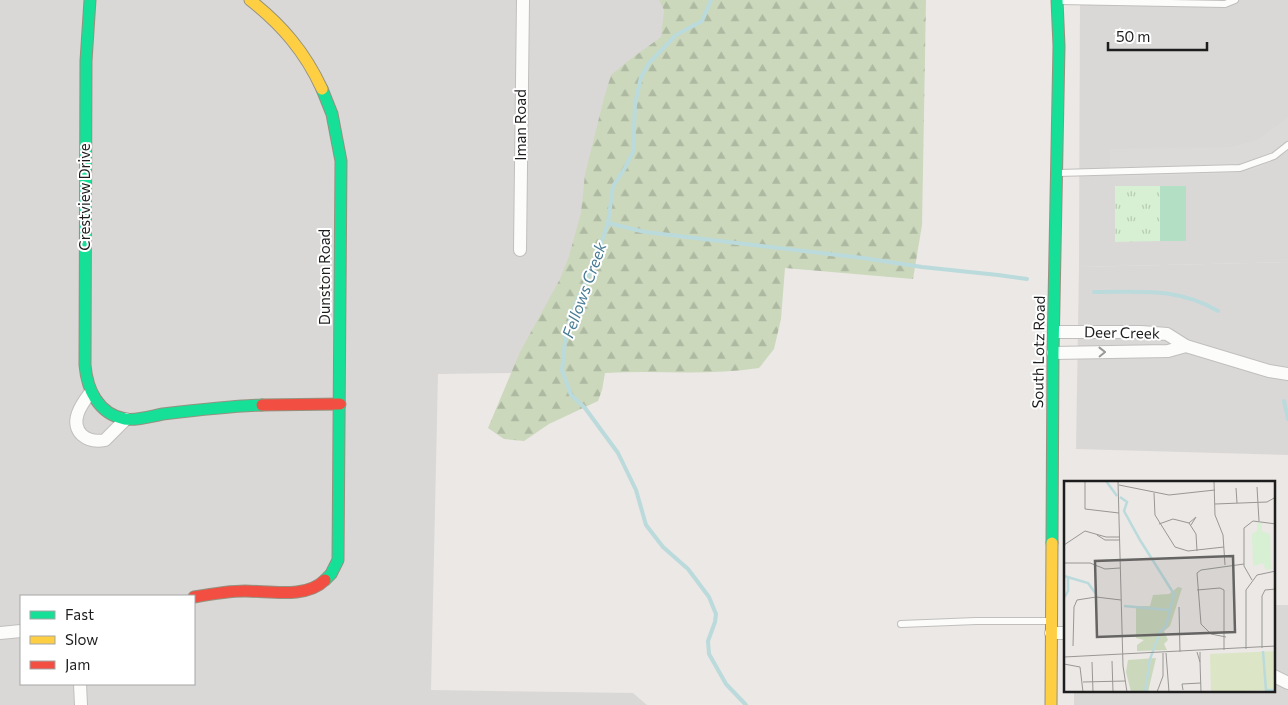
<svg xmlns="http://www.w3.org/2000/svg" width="1288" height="705" font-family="Commissioner,sans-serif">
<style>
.residential{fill:#dad8d7;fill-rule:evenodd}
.religious{fill:#d9d8d7}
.forest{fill:url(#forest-firs)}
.park{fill:url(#park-tufts)}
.pitch{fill:#b3dfc5}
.parking{fill:#dbdad9}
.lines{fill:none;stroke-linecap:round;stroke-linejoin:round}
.stream{stroke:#bbdadc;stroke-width:4}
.lane-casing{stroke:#c1bfbe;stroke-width:8}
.street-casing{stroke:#c1bfbe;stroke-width:14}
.fast-casing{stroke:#94927f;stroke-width:13}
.slow-casing{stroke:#94927f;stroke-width:13}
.jam-casing{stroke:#94927f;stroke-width:13}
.lane{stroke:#fcfcfb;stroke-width:6}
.street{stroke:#fcfcfb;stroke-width:12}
.fast{stroke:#16e098;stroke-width:11}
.slow{stroke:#ffcf43;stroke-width:11}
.jam{stroke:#f24e42;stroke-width:11}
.oneway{stroke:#989897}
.labels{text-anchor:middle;stroke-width:4;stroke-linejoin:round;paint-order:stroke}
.street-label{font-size:15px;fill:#1d1d1d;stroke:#fff}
.water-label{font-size:16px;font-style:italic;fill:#4a7c96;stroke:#fff}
.inset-river{fill:none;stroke:#bbdadc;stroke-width:2.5}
.inset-road{fill:none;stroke:#999795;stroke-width:1}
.view{fill:#656463;fill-opacity:0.15;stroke:#656463;stroke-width:2.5}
.inset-edge{fill:none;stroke:#1d1d1d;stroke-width:2.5}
</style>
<defs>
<pattern id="forest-firs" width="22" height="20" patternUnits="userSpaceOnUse" patternTransform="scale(1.25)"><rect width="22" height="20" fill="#cbd8bc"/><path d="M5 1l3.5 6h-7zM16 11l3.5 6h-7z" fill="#aeb9a1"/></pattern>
<pattern id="park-tufts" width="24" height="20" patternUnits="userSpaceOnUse" patternTransform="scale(1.25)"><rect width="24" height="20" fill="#d7efd2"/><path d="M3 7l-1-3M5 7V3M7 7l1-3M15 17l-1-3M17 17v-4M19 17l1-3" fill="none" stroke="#b8ccb4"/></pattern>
</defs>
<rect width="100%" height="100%" fill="#ebe8e5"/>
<g class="residential">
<path d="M0,0H673L671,371L438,374L431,690L633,693L647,705H0ZM21,596H194V684H21Z"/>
<polygon points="1288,262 1288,455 1076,449 1079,267"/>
<polygon points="1274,605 1288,605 1288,705 1074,705 1074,691 1274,691"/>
</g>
<polygon class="religious" points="1080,0 1288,0 1288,262 1079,267"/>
<path class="forest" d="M659,0H926L922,225L913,279L785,268L781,319L774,349L759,368C708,376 656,370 605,373L602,390L598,401L549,424L524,441L504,439L488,428L520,352L560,279L569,256L581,213L585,174L604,98L611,75L628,61L661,37L664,10Z"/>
<polygon class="park" points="1115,186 1160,186 1160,241 1115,242"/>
<rect class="pitch" x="1160" y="186" width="26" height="55"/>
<polygon class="parking" points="1288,118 1288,151 1274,160 1258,168 1229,174 1110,177 1110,149 1232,147 1257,140"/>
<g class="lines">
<g class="stream">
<polyline points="711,0 702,21 676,35 649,63 641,77 635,104 633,152 625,168 613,186 608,223 594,264 579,296 566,331 562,371 571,395 585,408 618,453 636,490 646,525 663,547 688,569 709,597 716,614 715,622 708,641 709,654 726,684 746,705"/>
<polyline points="608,223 645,232 863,258 922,267 998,275 1027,279"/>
<path d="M1094,292C1140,292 1177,287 1218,311"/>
<polyline points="1284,401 1288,419"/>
</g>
<defs>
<g id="lane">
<polyline points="1060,1 1225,4 1235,0"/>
<polyline points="1058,173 1240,168 1274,156 1288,145"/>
<polyline points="901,624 976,621 1050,621"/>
</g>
<g id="street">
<polyline points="520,250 523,0"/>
<polyline points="1054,332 1141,332 1167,334 1186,346 1269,371 1288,374"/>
<polyline points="1053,353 1168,351 1186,346"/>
<path d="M90,393C81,405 69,422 82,435C89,441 96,442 105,440L126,419"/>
<polyline points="0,633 21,631"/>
<polyline points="1051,633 1066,633"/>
<polyline points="1274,676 1288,683"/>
<polyline points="80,684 81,705"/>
</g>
<g id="fast">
<path d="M90,0L86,61L85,365C87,389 98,414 125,419C136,421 152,416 163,414C196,410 229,406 262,405"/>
<polyline points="322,89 332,114 341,161 338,560 331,574 325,580"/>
<polyline points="1052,543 1053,353 1059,46 1057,0"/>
</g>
<g id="slow">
<path d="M250,0C282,25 305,52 322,89"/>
<polyline points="1051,705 1052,543"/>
</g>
<g id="jam">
<polyline points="262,405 340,404"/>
<path d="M194,597C211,594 228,591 245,591C270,591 306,599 325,580"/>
</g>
</defs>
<use href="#lane" class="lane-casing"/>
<use href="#street" class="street-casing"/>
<use href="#fast" class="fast-casing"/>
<use href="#slow" class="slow-casing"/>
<use href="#jam" class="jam-casing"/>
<use href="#lane" class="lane"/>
<use href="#street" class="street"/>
<use href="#fast" class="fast"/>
<use href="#slow" class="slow"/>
<use href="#jam" class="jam"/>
</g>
<defs><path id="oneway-chevron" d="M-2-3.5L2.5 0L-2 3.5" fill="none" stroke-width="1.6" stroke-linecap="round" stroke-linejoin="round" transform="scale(1.25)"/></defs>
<use class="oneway" href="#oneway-chevron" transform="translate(1102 352) rotate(-1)"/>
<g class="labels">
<g class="street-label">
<text transform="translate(521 125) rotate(-90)" y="5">Iman Road</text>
<text transform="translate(85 197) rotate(-90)" y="5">Crestview Drive</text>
<text transform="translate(325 277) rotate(-90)" y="5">Dunston Road</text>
<text transform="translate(1122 333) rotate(1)" y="5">Deer Creek</text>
<text transform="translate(1039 352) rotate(-89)" y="5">South Lotz Road</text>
</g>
<g class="water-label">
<text transform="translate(584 290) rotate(-70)" y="6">Fellows Creek</text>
</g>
</g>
<g transform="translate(1064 481)">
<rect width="211" height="211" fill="#ebe8e5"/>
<path d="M212,170L209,209L147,211L146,173Z" fill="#dce6c6"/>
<path d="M114,106L118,107L106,145L100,150L104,159L100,163L103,169L73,170V164L80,159L72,157V125H86L89,114L105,113ZM92,177L84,211H67L62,191L64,179Z" fill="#cbd8bc"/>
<path d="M193,42H198V50L206,53L207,88L202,89L199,82L190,85L189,82L188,53L193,50Z" fill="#d7efd2"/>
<path class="inset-river" d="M42,0L53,15M56,16L63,21L60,30L76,59L110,113L102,145L96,151L86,178L81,211M0,95L24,102L32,113M0,117L4,110V97M60,125L105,129M199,170L202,209H212"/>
<path class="inset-road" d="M21,0V28L55,32M54,0L59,185L63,211M150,0L151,34L159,54L161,84M55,4L105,14L151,9M193,6L195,40M172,7L173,22M90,12L91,34L111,66L124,70L160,66M151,23L203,21L212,16M125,42L132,36L127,44M95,43L109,38L125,42L132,53L133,70M33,54L41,59H56M0,64L21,50L42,56H56M0,82H26L41,88L56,87M188,99L180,85V47L189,40L212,43M133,109L156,107L160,109V169M115,126L116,171M162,156L147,153L137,143L133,92L137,89L180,83M9,165L10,126L13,119L32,116L57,119M198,167V115L201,109L212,108M182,168V109L193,94L212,90M133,171L136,181V171M102,172L105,211M0,176L212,165M48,180L49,211M28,181L29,211M136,181L137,211M0,183L16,186M16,186L19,211M19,201L61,200M119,209L118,203L137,202M93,211L99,195V172"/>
<path class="view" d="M169,75L171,151L33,156L31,80Z"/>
<rect width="211" height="211" class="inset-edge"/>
</g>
<rect x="20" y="595" width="175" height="90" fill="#ffffff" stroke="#a5a5a5"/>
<rect x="30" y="611" width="25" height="8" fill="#16e098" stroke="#a5a5a5"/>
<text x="65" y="620" font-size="15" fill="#1d1d1d">Fast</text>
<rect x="30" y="636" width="25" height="8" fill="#ffcf43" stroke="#a5a5a5"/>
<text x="65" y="645" font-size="15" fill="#1d1d1d">Slow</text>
<rect x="30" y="661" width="25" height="8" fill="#f24e42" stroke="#a5a5a5"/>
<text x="65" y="670" font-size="15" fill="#1d1d1d">Jam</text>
<path d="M1108 42v8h99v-8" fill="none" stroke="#1d1d1d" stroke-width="2.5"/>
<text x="1116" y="42" font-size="15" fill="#1d1d1d" stroke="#ffffff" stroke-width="4" paint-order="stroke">50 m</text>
</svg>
